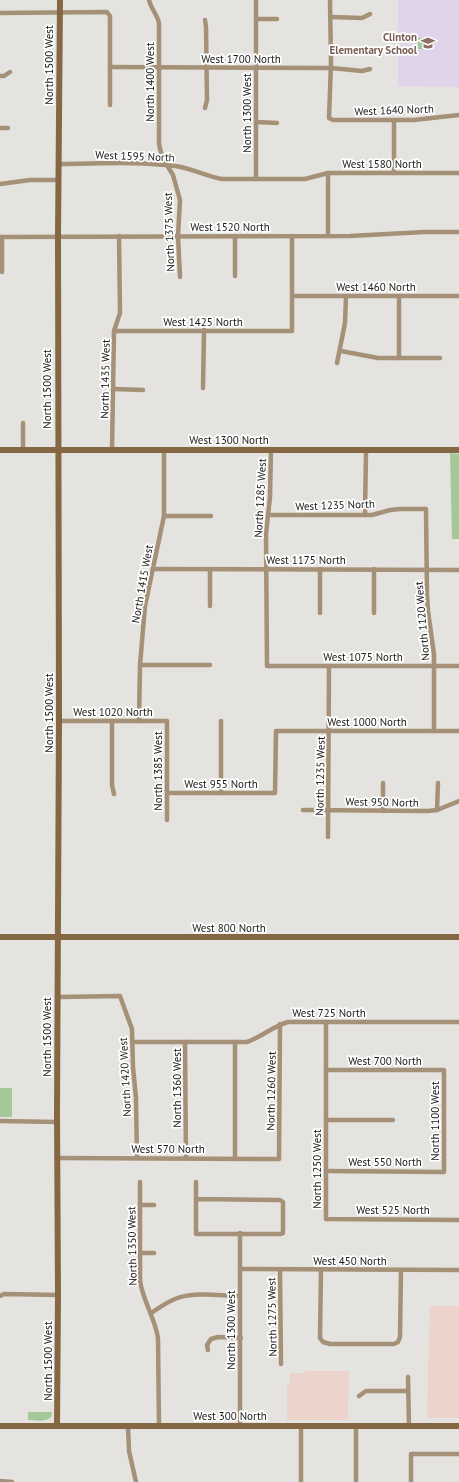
<svg xmlns="http://www.w3.org/2000/svg" width="459" height="1482" font-family="'PT Sans',sans-serif">
<style>
.commercial{fill:#ecd3cb}
.education{fill:#dfd4e9}
.green{fill:#a4c998}
.lines{fill:none;stroke-linecap:round;stroke-linejoin:round}
.street{stroke:#a59078;stroke-width:4.5}
.secondary{stroke:#856843;stroke-width:6}
.labels{text-anchor:middle;stroke-width:3.5;stroke-linejoin:round;paint-order:stroke}
.education-label{font-size:11px;font-weight:bold;fill:#785e54;stroke:#fff;text-anchor:end}
.street-label{font-size:11px;fill:#181816;stroke:#fff}
</style>
<rect width="100%" height="100%" fill="#e5e3df"/>
<g class="commercial">
<polygon points="430,1306 459,1306 459,1418 427,1418"/>
<polygon points="305,1371 349,1371 348,1420 287,1420 287,1386 290,1385 290,1373 305,1373"/>
</g>
<polygon class="education" points="398,0 459,0 459,87 398,86"/>
<g class="green">
<rect x="418" y="38" width="12" height="11"/>
<polygon points="450,453 459,454 459,539 452,539"/>
<rect x="0" y="1088" width="12" height="29"/>
<path d="M28,1412H52C52,1424 36,1420 28,1420Z"/>
</g>
<g class="lines">
<g class="street">
<path d="M149,0C151,9 157,14 159,23V144L162,157L173,175L180,200L178,236L180,277"/>
<polyline points="330,0 331,63 329,118 333,120 414,120 459,115"/>
<polyline points="0,13 107,12 110,16 110,105"/>
<polyline points="331,17 362,18 370,14"/>
<polyline points="256,19 277,19"/>
<polyline points="205,20 206,27 207,100 205,108"/>
<polyline points="110,67 331,68 362,71 370,69"/>
<polyline points="0,76 4,76 10,72"/>
<polyline points="256,122 277,123"/>
<polyline points="0,128 8,128"/>
<path d="M59,164C97,164 137,161 175,166C191,168 206,176 222,179H305L328,173H459"/>
<polyline points="328,173 328,236"/>
<polyline points="394,173 394,120"/>
<polyline points="256,179 256,0"/>
<polyline points="0,184 30,180 59,180"/>
<polyline points="0,237 350,236 424,232 459,232"/>
<polyline points="2,237 2,272"/>
<polyline points="235,276 235,236"/>
<polyline points="292,296 459,296"/>
<polyline points="399,296 399,358"/>
<polyline points="114,331 292,331 292,236"/>
<polyline points="341,351 378,358 440,358"/>
<polyline points="337,363 345,323 346,296"/>
<polyline points="203,388 204,330"/>
<polyline points="114,389 143,390"/>
<polyline points="23,423 23,450"/>
<polyline points="112,450 114,331 120,313 119,236"/>
<polyline points="271,450 270,497 266,534 267,666 459,666"/>
<polyline points="268,515 372,515 390,510 400,509 426,509 427,595 428,611 434,654 434,731"/>
<polyline points="365,515 366,450"/>
<polyline points="164,516 211,516"/>
<polyline points="153,569 459,570"/>
<polyline points="210,569 210,606"/>
<polyline points="320,613 320,569"/>
<polyline points="374,613 374,569"/>
<polyline points="140,665 210,665"/>
<polyline points="59,721 167,721 167,820"/>
<polyline points="112,721 112,785 114,794"/>
<polyline points="139,721 140,665 145,606 164,516 164,450"/>
<polyline points="167,793 275,793 276,731 459,731"/>
<polyline points="221,793 221,721"/>
<polyline points="303,810 428,811 437,810 459,801"/>
<polyline points="437,810 438,783"/>
<polyline points="383,811 383,783"/>
<polyline points="328,837 329,666"/>
<polyline points="58,997 120,996 132,1029 133,1067 136,1098 137,1158"/>
<polyline points="326,1022 326,1219 459,1220"/>
<path d="M132,1042H247C262,1037 273,1026 288,1022H459"/>
<polyline points="185,1042 186,1158"/>
<polyline points="235,1042 235,1159"/>
<polyline points="326,1120 393,1120"/>
<polyline points="0,1121 57,1122"/>
<polyline points="57,1158 279,1159 280,1024"/>
<polyline points="326,1171 444,1172 444,1070 326,1070"/>
<path d="M140,1182V1281C143,1301 155,1318 158,1338L159,1426"/>
<path d="M196,1182C196,1199 196,1216 196,1234H280L283,1233V1202L280,1200L196,1199"/>
<polyline points="140,1205 154,1205"/>
<polyline points="240,1233 240,1426"/>
<polyline points="140,1253 154,1253"/>
<polyline points="240,1269 459,1270"/>
<polyline points="280,1270 281,1364"/>
<polyline points="321,1270 320,1338 323,1342 330,1344 394,1344 398,1342 400,1337 401,1270"/>
<polyline points="0,1296 4,1294 58,1295"/>
<path d="M151,1313C159,1308 167,1302 175,1299C195,1291 220,1296 240,1296"/>
<polyline points="208,1350 207,1345 211,1339 218,1337 241,1338"/>
<polyline points="408,1377 409,1426"/>
<polyline points="359,1396 366,1391 408,1391"/>
<polyline points="128,1426 129,1451 136,1482"/>
<polyline points="0,1481 12,1482"/>
<polyline points="301,1482 301,1426"/>
<polyline points="356,1482 356,1426"/>
<polyline points="411,1482 411,1454 459,1454"/>
</g>
<g class="secondary">
<polyline points="0,450 459,450"/>
<polyline points="0,937 459,937"/>
<polyline points="0,1426 459,1426"/>
<polyline points="57,1426 58,1295 57,1114 59,721 58,236 60,0"/>
</g>
</g>
<defs>
<symbol id="school-bare" viewBox="-9 -9 18 18"><path d="M0-5L7-2L0 1L-7-2ZM-4 1L0 2.5L4 1V4Q0 6-4 4Z" fill="#8d6e63" stroke="#fff" stroke-width="2.5" paint-order="stroke"/></symbol>
</defs>
<g fill-rule="evenodd">
<use href="#school-bare" x="418" y="33" width="20" height="20"/>
</g>
<g class="labels">
<g class="education-label">
<text x="417" y="41">Clinton<tspan x="417" dy="13">Elementary School</tspan></text>
</g>
<g class="street-label">
<text x="241" y="63">West 1700 North</text>
<text transform="translate(49 65) rotate(-90)" y="4">North 1500 West</text>
<text transform="translate(150 82) rotate(-90)" y="4">North 1400 West</text>
<text transform="translate(394 110) rotate(-2)" y="4">West 1640 North</text>
<text transform="translate(247 113) rotate(-90)" y="4">North 1300 West</text>
<text transform="translate(135 156) rotate(2)" y="4">West 1595 North</text>
<text x="382" y="168">West 1580 North</text>
<text x="230" y="231">West 1520 North</text>
<text transform="translate(169 232) rotate(-92)" y="4">North 1375 West</text>
<text x="376" y="291">West 1460 North</text>
<text x="203" y="326">West 1425 North</text>
<text transform="translate(105 379) rotate(-89)" y="4">North 1435 West</text>
<text transform="translate(47 389) rotate(-90)" y="4">North 1500 West</text>
<text x="229" y="444">West 1300 North</text>
<text transform="translate(260 498) rotate(-87)" y="4">North 1285 West</text>
<text transform="translate(335 505) rotate(-2)" y="4">West 1235 North</text>
<text x="306" y="564">West 1175 North</text>
<text transform="translate(142 584) rotate(-80)" y="4">North 1415 West</text>
<text transform="translate(422 621) rotate(-95)" y="4">North 1120 West</text>
<text x="363" y="661">West 1075 North</text>
<text x="113" y="716">West 1020 North</text>
<text transform="translate(49 713) rotate(-90)" y="4">North 1500 West</text>
<text x="367" y="726">West 1000 North</text>
<text transform="translate(158 771) rotate(-90)" y="4">North 1385 West</text>
<text transform="translate(320 776) rotate(-89)" y="4">North 1235 West</text>
<text x="221" y="788">West 955 North</text>
<text transform="translate(382 802) rotate(1)" y="4">West 950 North</text>
<text x="229" y="932">West 800 North</text>
<text x="329" y="1017">West 725 North</text>
<text transform="translate(47 1037) rotate(-90)" y="4">North 1500 West</text>
<text x="385" y="1065">West 700 North</text>
<text transform="translate(125 1077) rotate(-93)" y="4">North 1420 West</text>
<text transform="translate(177 1088) rotate(-90)" y="4">North 1360 West</text>
<text transform="translate(271 1091) rotate(-89)" y="4">North 1260 West</text>
<text transform="translate(435 1121) rotate(-90)" y="4">North 1100 West</text>
<text x="168" y="1153">West 570 North</text>
<text x="385" y="1166">West 550 North</text>
<text transform="translate(317 1169) rotate(-90)" y="4">North 1250 West</text>
<text x="393" y="1214">West 525 North</text>
<text transform="translate(132 1246) rotate(-91)" y="4">North 1350 West</text>
<text x="350" y="1265">West 450 North</text>
<text transform="translate(272 1317) rotate(-91)" y="4">North 1275 West</text>
<text transform="translate(231 1330) rotate(-90)" y="4">North 1300 West</text>
<text transform="translate(48 1361) rotate(-90)" y="4">North 1500 West</text>
<text x="230" y="1420">West 300 North</text>
</g>
</g>
</svg>
